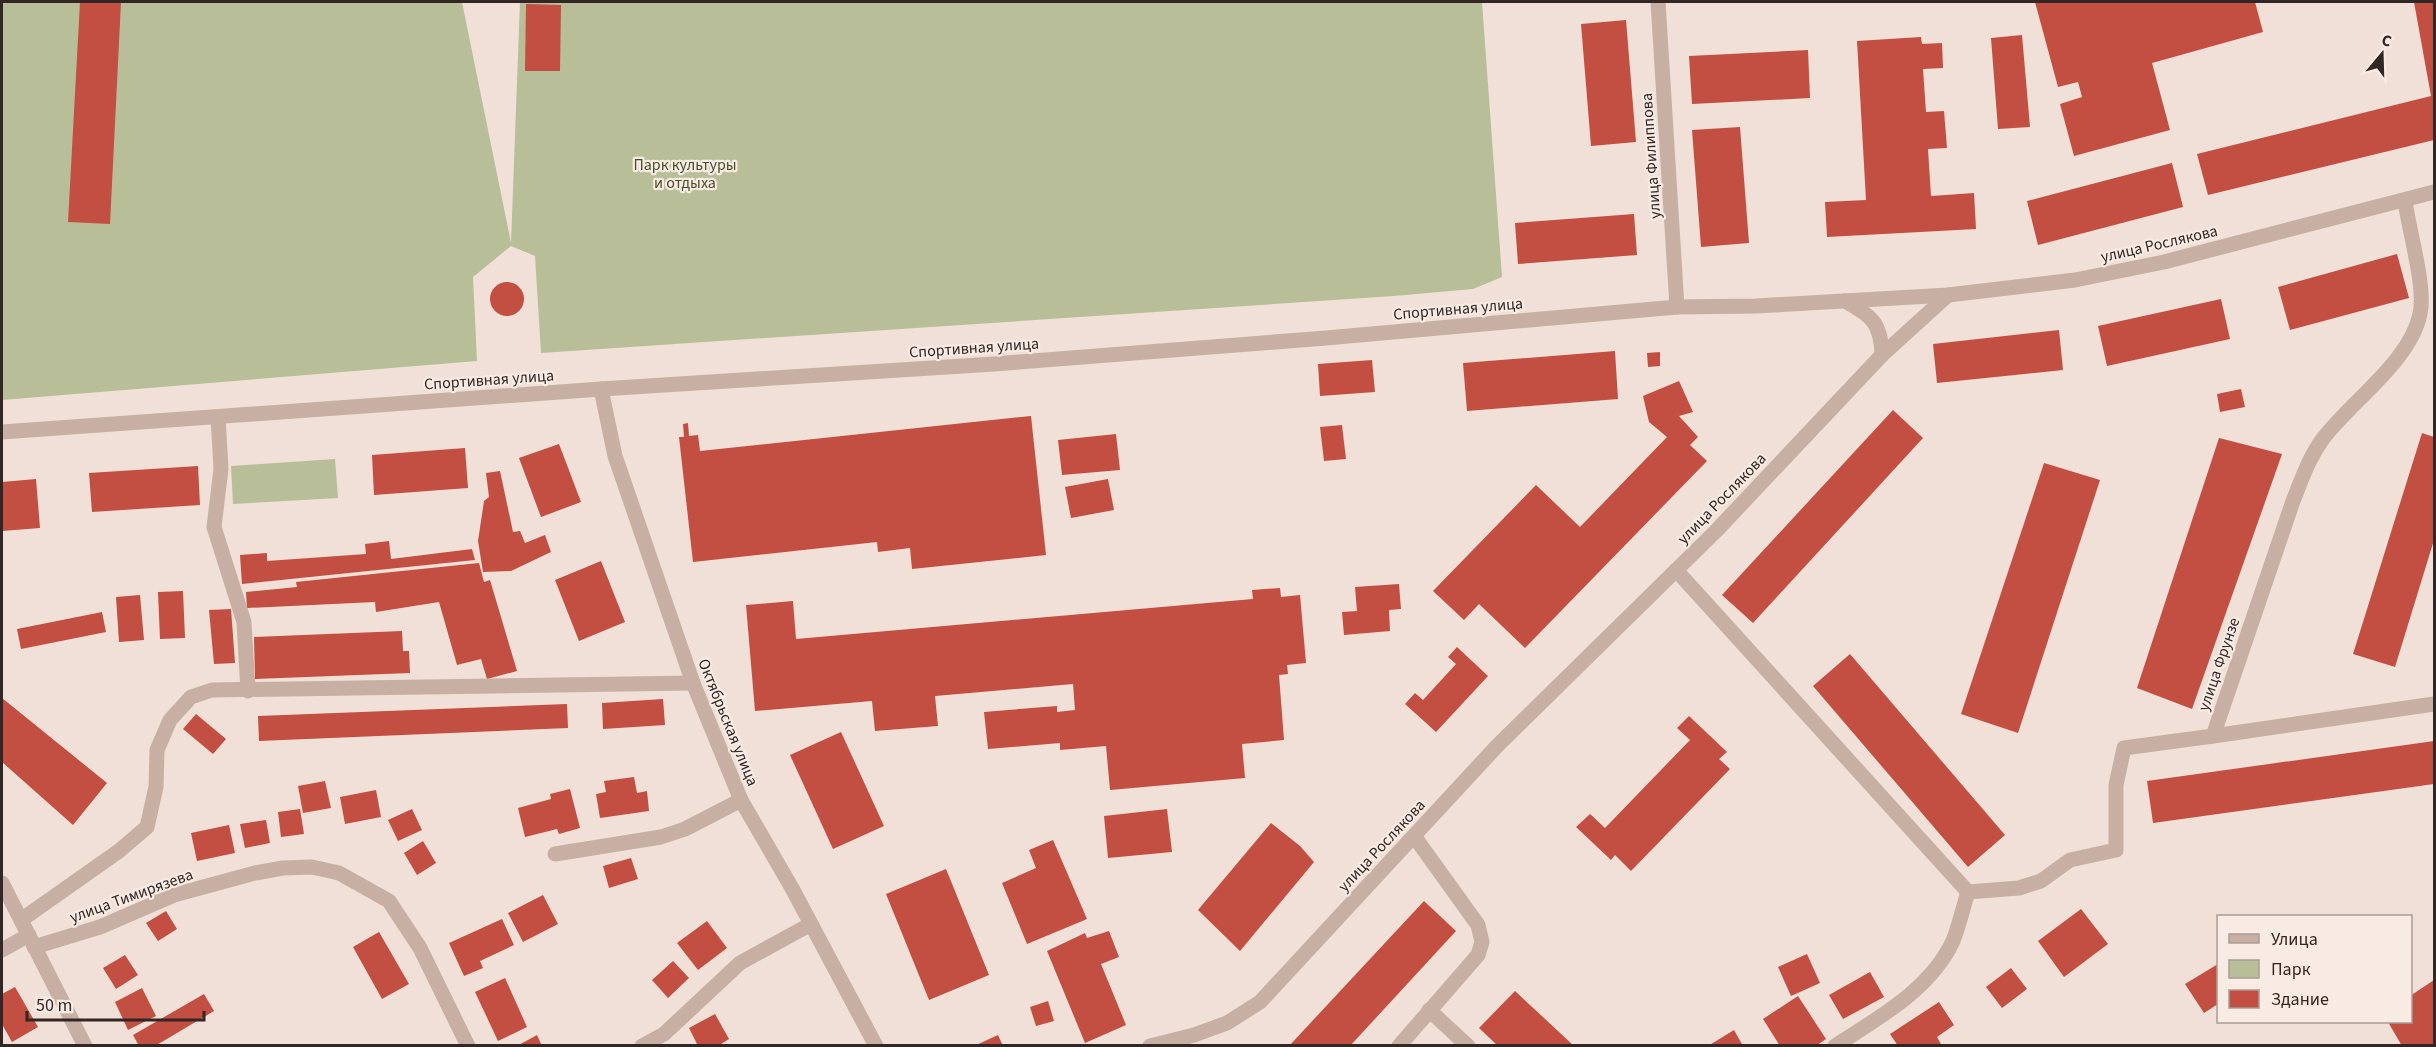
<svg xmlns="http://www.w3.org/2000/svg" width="2436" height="1047" font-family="'Source Sans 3',sans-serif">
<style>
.green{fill:#b7be98}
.building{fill:#c34e42}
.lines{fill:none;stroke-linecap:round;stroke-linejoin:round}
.minor{stroke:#c7afa3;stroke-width:15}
.labels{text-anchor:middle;stroke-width:4.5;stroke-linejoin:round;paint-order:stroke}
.street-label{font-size:16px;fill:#332725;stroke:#f8ebe3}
.park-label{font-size:16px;fill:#48502a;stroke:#f8ebe3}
</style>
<rect width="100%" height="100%" fill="#f0e0d7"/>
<g class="green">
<polygon points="2,2 462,2 511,243 520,2 1482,2 1502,277 1473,289 1394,296 541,353 535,256 511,246 473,277 477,361 2,400"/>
<polygon points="335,459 338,498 233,504 231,466"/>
</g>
<g class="building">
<polygon points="80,2 121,2 110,224 68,222"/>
<polygon points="2035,2 2255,2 2263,32 2152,63 2170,130 2074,156 2060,104 2082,97 2078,82 2058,87"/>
<polygon points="2414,2 2434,2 2434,140 2208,195 2197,154 2431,96"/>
<polygon points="526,4 561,5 560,71 525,71"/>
<polygon points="1626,20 1636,142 1591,146 1581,24"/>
<polygon points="2022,35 2030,127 1998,129 1991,38"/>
<polygon points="1921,37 1922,44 1942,43 1943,68 1923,69 1926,112 1944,111 1947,148 1928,149 1931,196 1974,193 1976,229 1827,237 1825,202 1866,200 1857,41"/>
<polygon points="1808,50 1810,98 1692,104 1689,56"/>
<polygon points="1740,127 1749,243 1701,247 1692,130"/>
<polygon points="2172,163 2183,207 2038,245 2027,201"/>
<polygon points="1634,214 1637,255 1518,264 1515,223"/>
<polygon points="2397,254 2409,298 2290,330 2278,287"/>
<circle cx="507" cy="299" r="17"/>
<polygon points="2221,299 2230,339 2107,366 2098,326"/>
<polygon points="2059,330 2063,370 1937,383 1933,344"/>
<polygon points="1615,351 1618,399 1467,411 1463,363"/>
<polygon points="1660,352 1660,366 1648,367 1647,353"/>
<polygon points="1372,360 1375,392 1320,396 1318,364"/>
<polygon points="1679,381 1693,412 1679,416 1698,437 1690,445 1707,461 1525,648 1479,604 1464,620 1433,591 1536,485 1580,527 1667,437 1649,422 1643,396"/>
<polygon points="2241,389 2245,407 2220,412 2217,394"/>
<polygon points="1893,410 1923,438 1753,623 1722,595"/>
<polygon points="1031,416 1046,555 912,569 910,548 878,552 877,542 693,562 679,437 684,437 683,424 688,423 689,436 698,435 700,451"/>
<polygon points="1342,425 1346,459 1324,461 1320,427"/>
<polygon points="2422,433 2434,437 2434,540 2395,667 2353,654"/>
<polygon points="1116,434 1120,470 1062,475 1058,440"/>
<polygon points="2219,438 2282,454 2192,709 2137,688"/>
<polygon points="559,444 581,502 541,517 519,458"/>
<polygon points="465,448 468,488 374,495 372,455"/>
<polygon points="2044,463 2100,480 2018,733 1961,714"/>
<polygon points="198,466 200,505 92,512 89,473"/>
<polygon points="500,471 513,532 520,531 525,543 545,535 551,552 511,571 483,572 478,541 484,501 489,497 486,473"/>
<polygon points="36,479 40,528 2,531 2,482"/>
<polygon points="1108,479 1114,510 1071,518 1065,487"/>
<polygon points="389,541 391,559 472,549 475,560 242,584 240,555 267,553 267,561 366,554 365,544"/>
<polygon points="601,561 625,622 579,641 555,580"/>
<polygon points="479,563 484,582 490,580 517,671 487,679 481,659 457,665 439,602 376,612 375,602 247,608 246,592 297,587 296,582"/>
<polygon points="1399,584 1401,609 1389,610 1390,631 1344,635 1342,612 1357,611 1355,587"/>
<polygon points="1280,588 1281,597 1300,595 1306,663 1287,665 1288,674 1279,675 1284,740 1242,744 1245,778 1110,790 1106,746 1060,750 1060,743 988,749 984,712 1057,706 1057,712 1075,710 1073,684 935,696 938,726 875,731 872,701 755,711 746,605 793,601 796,639 1253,599 1252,590"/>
<polygon points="183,591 185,638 160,639 158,592"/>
<polygon points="140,595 144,640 119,642 116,597"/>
<polygon points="231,609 235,663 214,664 209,610"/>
<polygon points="102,612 106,632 21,649 17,629"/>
<polygon points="402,631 403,651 409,651 410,673 255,679 254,637"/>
<polygon points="1457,647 1488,676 1436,732 1405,704 1415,693 1423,700 1456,664 1448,657"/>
<polygon points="1850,654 2005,835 1968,867 1813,686"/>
<polygon points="2,698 107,783 73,825 2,762"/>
<polygon points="663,699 665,725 603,729 602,703"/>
<polygon points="567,704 568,728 259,741 258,716"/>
<polygon points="196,714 226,739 213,754 183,729"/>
<polygon points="1689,716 1727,752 1719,759 1730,769 1631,871 1615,855 1611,860 1576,827 1590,814 1605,828 1690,740 1677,728"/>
<polygon points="841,732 884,826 833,849 790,755"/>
<polygon points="2434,741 2434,784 2153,823 2147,781"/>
<polygon points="634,777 637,793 647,791 649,811 600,818 596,794 606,792 604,781"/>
<polygon points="325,781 331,808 303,813 298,786"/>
<polygon points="570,789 580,828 559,834 557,829 525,837 518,808 551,799 550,794"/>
<polygon points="376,790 381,817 345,824 340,797"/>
<polygon points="300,809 304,834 281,837 278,812"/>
<polygon points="412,809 422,830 398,841 388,820"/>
<polygon points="1167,809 1172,852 1108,858 1104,816"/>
<polygon points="266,820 270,843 245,848 240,824"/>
<polygon points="1271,823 1300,846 1314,862 1240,951 1198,910"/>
<polygon points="229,825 235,853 197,861 191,833"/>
<polygon points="1053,840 1087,919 1027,944 1002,883 1036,868 1029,850"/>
<polygon points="423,841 436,863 417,875 404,853"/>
<polygon points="631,858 638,879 609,888 603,866"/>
<polygon points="946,869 989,975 929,1000 886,894"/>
<polygon points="543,895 558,924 523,942 508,913"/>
<polygon points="1424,901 1456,931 1350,1046 1289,1046"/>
<polygon points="2081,909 2108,944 2064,977 2038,941"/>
<polygon points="166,911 177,929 158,941 146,923"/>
<polygon points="502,919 514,945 480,961 483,968 464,976 449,943"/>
<polygon points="707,921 727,948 698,970 677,943"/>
<polygon points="1109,931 1119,957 1101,964 1126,1025 1085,1043 1047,951 1085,933 1087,938"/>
<polygon points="379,932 409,984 382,999 353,947"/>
<polygon points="1807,954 1820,983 1791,996 1778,967"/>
<polygon points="125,955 138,975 116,989 103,968"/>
<polygon points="673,961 689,978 668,998 652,980"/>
<polygon points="2218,964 2218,1004 2204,1013 2185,984"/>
<polygon points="2011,968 2027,989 2002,1008 1986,987"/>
<polygon points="1870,972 1884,997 1843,1019 1829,995"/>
<polygon points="505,978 527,1027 498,1041 475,992"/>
<polygon points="2434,980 2434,1046 2402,1046 2388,1022 2410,1022 2410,996"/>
<polygon points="15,987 38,1027 12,1042 2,1024 2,994"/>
<polygon points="142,988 156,1016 128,1030 115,1002"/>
<polygon points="1515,991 1574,1046 1498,1046 1479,1028"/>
<polygon points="204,994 214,1011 155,1046 139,1046 133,1035"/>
<polygon points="1798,996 1826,1039 1816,1046 1780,1046 1763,1019"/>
<polygon points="1048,1001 1054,1021 1036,1026 1030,1007"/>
<polygon points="1939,1002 1954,1025 1937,1037 1942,1046 1898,1046 1890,1034"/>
<polygon points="715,1014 729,1039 718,1046 698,1046 689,1028"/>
<polygon points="1734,1030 1743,1046 1708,1046"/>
<polygon points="537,1035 542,1046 517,1046"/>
<polygon points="998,1035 1003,1046 974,1046"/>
</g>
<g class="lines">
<g class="minor">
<polyline points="1658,2 1677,307"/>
<path d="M1845,301C1872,316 1881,323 1882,355"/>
<polyline points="601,389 615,456 693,683 741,800 793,890 876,1046"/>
<polyline points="218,417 221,469 214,527 244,622 248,691"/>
<polyline points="2,432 601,389 994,364 1326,338 1677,307 1756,306 1948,295 2075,280 2164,262 2434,192"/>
<polyline points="1676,570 1968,892"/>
<polyline points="2213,736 2434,704"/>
<polyline points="555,854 661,837 685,829 741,800"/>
<polyline points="2,883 85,1046"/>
<polyline points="21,920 119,851 147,827 156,787 157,750 170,720 191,697 212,690 693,683"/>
<polyline points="34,947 100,927 174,895 255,873 283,868 312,867 339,873 389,901 420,948 468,1046"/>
<polyline points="2,950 29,935"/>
<polyline points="1429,1010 1468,1046"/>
<polyline points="642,1046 664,1034 740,963 811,924"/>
<polyline points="1150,1046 1194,1035 1227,1023 1260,1002 1497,746 1716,531 1882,355 1948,295"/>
<polyline points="1399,1046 1478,955 1482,942 1478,925 1414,836"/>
<path d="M1835,1046C1878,1018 1930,990 1953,941C1959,926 1963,908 1968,892L2019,888L2041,881L2070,860L2116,850V785L2124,748L2213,736L2293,501C2301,481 2309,458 2322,440C2351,401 2410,362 2420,314C2426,287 2409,231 2405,201"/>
</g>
</g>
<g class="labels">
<g class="street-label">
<text transform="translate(1650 156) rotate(-94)" y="6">улица Филиппова</text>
<text transform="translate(2159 243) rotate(-13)" y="6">улица Рослякова</text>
<text transform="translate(1458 308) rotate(-5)" y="6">Спортивная улица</text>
<text transform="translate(974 347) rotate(-4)" y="6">Спортивная улица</text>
<text transform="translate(489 379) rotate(-4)" y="6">Спортивная улица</text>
<text transform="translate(1721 498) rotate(-46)" y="6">улица Рослякова</text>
<text transform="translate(2218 664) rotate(-71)" y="6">улица Фрунзе</text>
<text transform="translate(729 722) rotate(68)" y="6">Октябрьская улица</text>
<text transform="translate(1381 845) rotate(-47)" y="6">улица Рослякова</text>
<text transform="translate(131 895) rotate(-20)" y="6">улица Тимирязева</text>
</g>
<g class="park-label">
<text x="685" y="170">Парк культуры<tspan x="685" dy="18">и отдыха</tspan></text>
</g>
</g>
<rect width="2436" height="1047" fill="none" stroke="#332725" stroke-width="6"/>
<rect x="2217" y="915" width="195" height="108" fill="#f8ebe3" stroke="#a99d97" stroke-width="1.5"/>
<rect x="2229" y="934" width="30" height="9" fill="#c7afa3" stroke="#a99d97" stroke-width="1.5"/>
<text x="2271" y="945" font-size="18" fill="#332725">Улица</text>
<rect x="2229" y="960" width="30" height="18" fill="#b7be98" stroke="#a99d97" stroke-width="1.5"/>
<text x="2271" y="975" font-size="18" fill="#332725">Парк</text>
<rect x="2229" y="990" width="30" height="18" fill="#c34e42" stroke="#a99d97" stroke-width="1.5"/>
<text x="2271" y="1005" font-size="18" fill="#332725">Здание</text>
<g transform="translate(2382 54) rotate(19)" stroke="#f8ebe3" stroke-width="4.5" paint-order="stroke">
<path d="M0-4.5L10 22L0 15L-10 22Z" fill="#332725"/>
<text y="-9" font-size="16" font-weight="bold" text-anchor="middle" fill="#332725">С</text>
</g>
<path d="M27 1011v9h177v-9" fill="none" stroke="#332725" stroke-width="3"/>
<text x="36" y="1011" font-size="18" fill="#332725" stroke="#f8ebe3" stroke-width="4.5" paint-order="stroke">50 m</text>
</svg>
